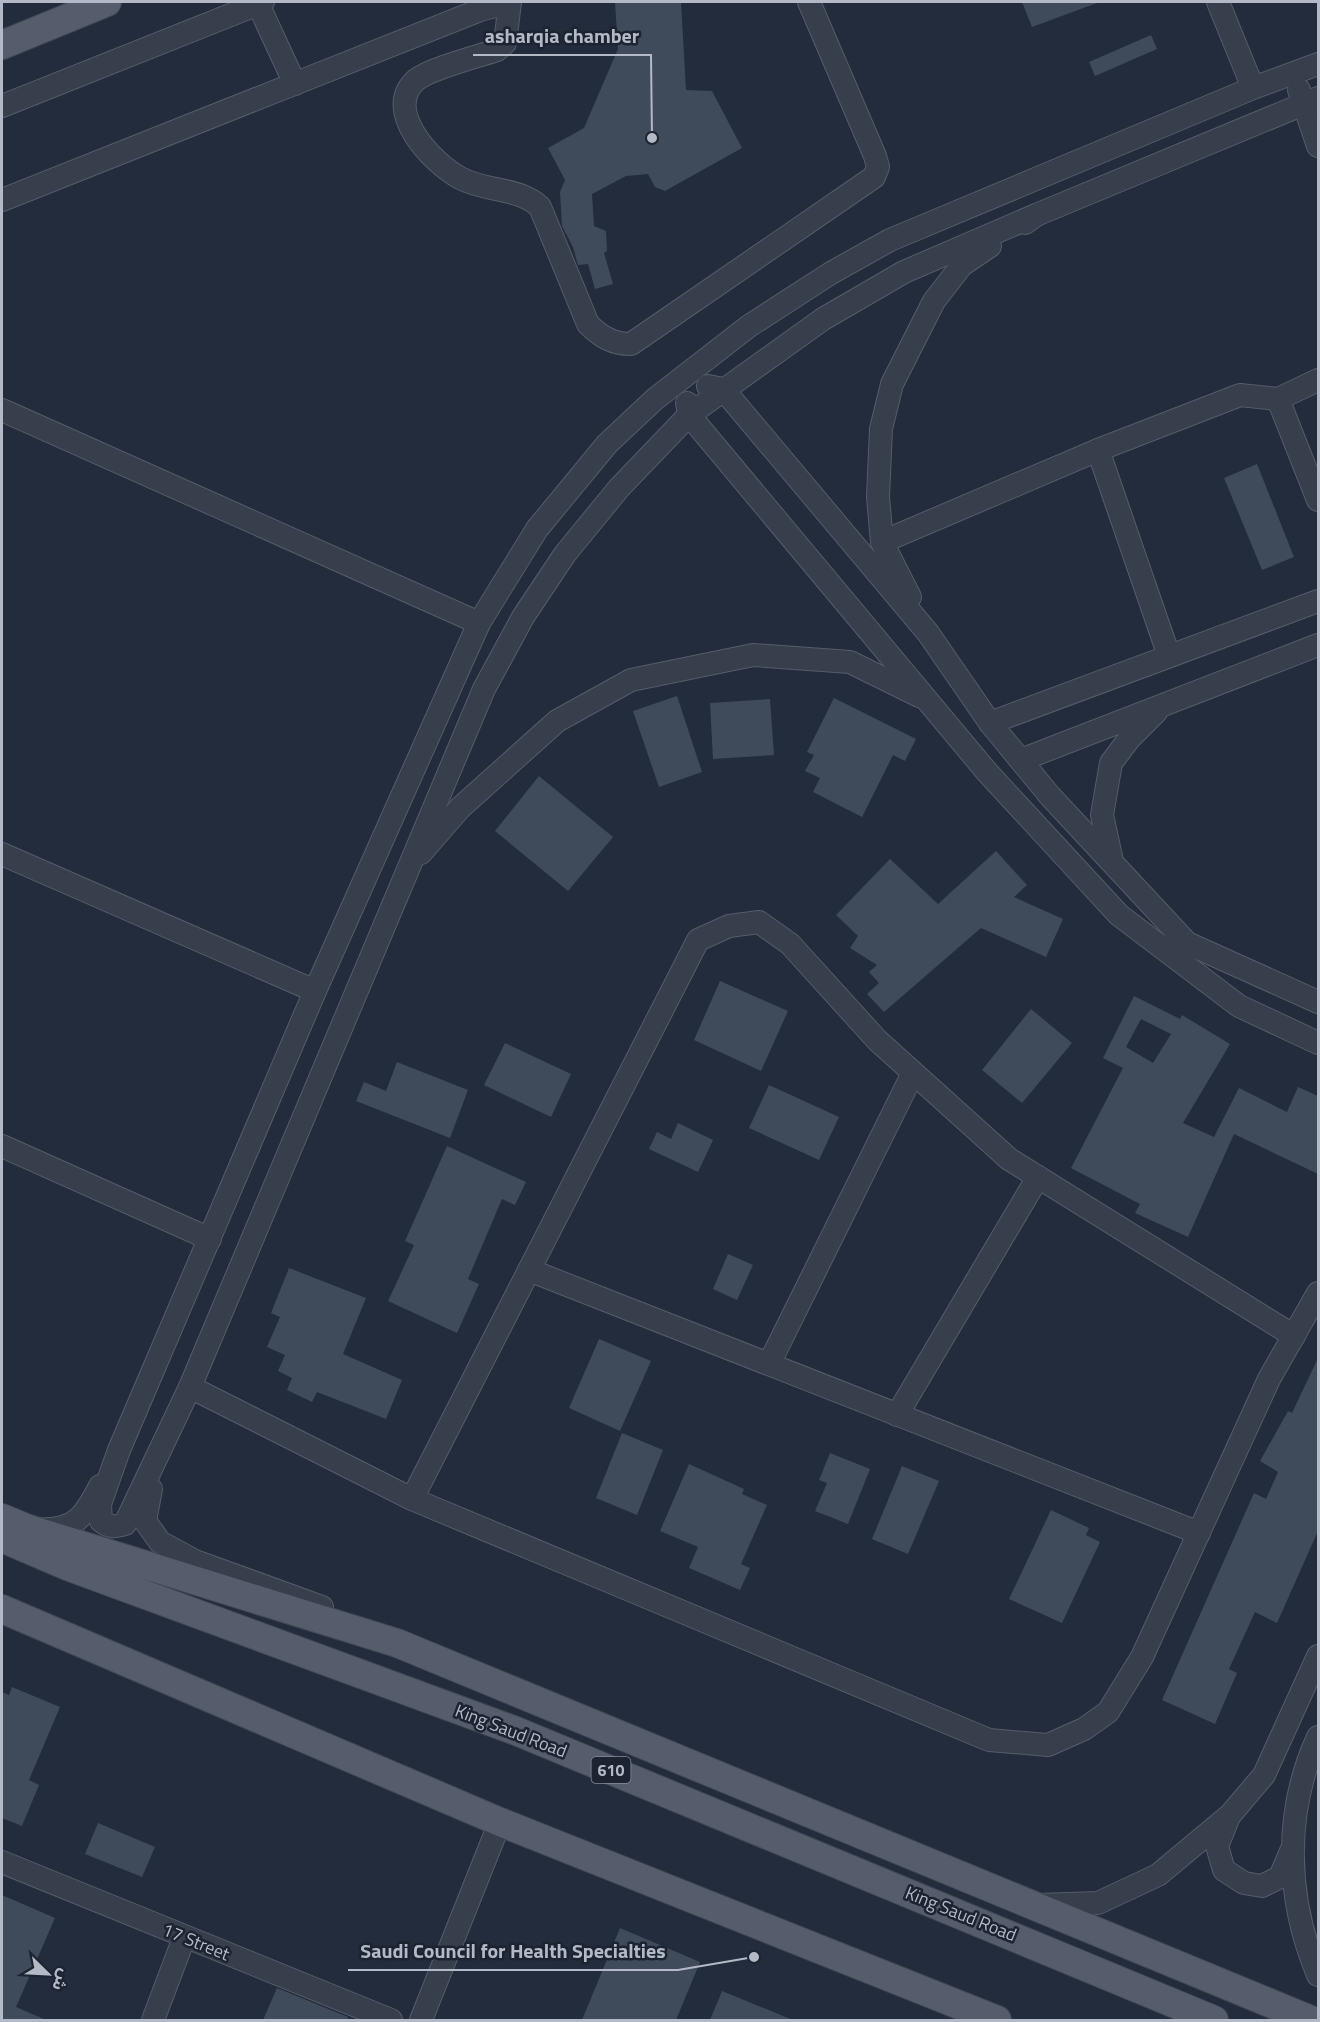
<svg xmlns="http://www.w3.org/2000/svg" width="1320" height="2022" font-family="'Titillium Web','Noto Sans Arabic',sans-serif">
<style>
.building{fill:#3f4a5b;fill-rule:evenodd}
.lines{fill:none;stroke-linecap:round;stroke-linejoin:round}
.minor-casing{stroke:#555c6a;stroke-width:24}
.major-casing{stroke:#404855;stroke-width:30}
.minor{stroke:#373f4c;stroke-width:22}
.major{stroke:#555d6c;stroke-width:28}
.labels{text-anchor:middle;stroke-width:5;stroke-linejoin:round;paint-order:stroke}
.shield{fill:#1c2431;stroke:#868c9a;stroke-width:1.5}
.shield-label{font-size:16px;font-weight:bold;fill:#b3b9c7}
.street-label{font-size:18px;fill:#b3b9c7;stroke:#1c2431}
.leader{fill:none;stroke:#b3b9c7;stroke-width:2}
.callout-dot{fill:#b3b9c7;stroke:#1c2431;stroke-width:2}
.callout-label{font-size:20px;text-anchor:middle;font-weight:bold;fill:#b3b9c7;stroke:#1c2431;stroke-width:5;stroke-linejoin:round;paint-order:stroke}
</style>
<rect width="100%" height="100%" fill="#232c3c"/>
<g class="building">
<polygon points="615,2 681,2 686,90 712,91 742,148 665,191 655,187 648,174 626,176 592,194 594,226 606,231 607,251 604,253 613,284 595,289 588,264 578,265 573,247 562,226 560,192 565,180 548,148 584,128 618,49"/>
<polygon points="1022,2 1097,2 1097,3 1032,27"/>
<polygon points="1151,35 1157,49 1095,76 1089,62"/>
<polygon points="1257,464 1294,557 1262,570 1224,478"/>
<polygon points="677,696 702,772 659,787 633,711"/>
<polygon points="834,698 916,739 905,761 893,755 862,817 813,792 820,778 805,771 814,755 807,752"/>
<polygon points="770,699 774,755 713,759 710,703"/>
<polygon points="539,776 613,837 568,891 495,831"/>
<polygon points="996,851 1027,885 1014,897 1063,919 1046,957 981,928 884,1012 867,994 879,983 869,972 877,965 850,948 858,936 836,915 890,859 938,904"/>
<polygon points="720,981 788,1011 761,1071 694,1040"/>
<path d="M1134,996L1180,1019L1182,1015L1230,1044L1183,1123L1214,1137L1239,1088L1287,1112L1298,1087L1318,1096V1174L1234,1134L1188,1237L1135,1213L1140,1204L1071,1168L1123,1068L1103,1058ZM1141,1019L1171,1034L1153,1063L1126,1047Z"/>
<polygon points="1031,1009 1072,1043 1022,1103 982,1070"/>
<polygon points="505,1043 571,1074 551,1117 484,1085"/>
<polygon points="397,1062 468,1090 450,1138 356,1101 364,1082 386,1091"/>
<polygon points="769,1085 839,1117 819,1160 749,1128"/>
<polygon points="678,1123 713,1140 698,1172 649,1149 657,1132 671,1139"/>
<polygon points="447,1146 526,1182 515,1205 502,1199 468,1279 479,1284 457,1333 388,1301 414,1245 405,1241"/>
<polygon points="728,1254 753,1265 737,1300 713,1289"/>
<polygon points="289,1268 366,1298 343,1354 402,1380 386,1419 317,1392 312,1402 287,1390 292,1378 278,1371 285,1355 267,1347 280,1317 271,1313"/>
<polygon points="599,1339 651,1361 620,1431 569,1408"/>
<polygon points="1318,1358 1318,1531 1277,1623 1255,1612 1229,1669 1237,1673 1215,1724 1162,1700 1254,1493 1266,1499 1278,1472 1260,1461 1288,1411 1292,1413"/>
<polygon points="622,1433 663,1450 637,1515 596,1498"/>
<polygon points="830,1453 870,1469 848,1524 815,1511 827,1483 819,1480"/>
<polygon points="689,1464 744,1489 742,1494 767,1505 741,1564 750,1568 740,1590 689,1568 698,1547 660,1531"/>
<polygon points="902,1466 939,1481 908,1554 872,1539"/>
<polygon points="1051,1510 1089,1528 1086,1535 1100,1542 1062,1623 1009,1599"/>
<polygon points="12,1687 60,1707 29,1780 39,1785 22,1826 2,1818 2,1692 9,1695"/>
<polygon points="98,1823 155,1847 142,1877 85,1854"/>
<polygon points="2,1895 55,1918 16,2007 46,2020 2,2020"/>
<polygon points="620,1928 700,1962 676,2020 582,2020"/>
<polygon points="277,1988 348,2017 347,2020 263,2020"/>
<polygon points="722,1991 793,2020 710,2020"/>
</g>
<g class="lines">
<defs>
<g id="minor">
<path d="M510,2L505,43L497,50C479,56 429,69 416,80C382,110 432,163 460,178C486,192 519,187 540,207L588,324C601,337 613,344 631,344L874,177L878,167L875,156L809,2"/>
<polyline points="1218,2 1253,88"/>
<polyline points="258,4 295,84"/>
<polyline points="1299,90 1318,146"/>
<polyline points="2,106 263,2"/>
<polyline points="2,200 480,10 510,2"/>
<path d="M1036,215L904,272L823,319L689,415L619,488L565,554L523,617L484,689L190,1387L125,1524C115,1527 110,1528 101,1521L100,1504L119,1450L315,991L479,623L537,529L607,444L655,399L749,326L831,273L890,240L1253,88L1318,64"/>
<polyline points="1025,223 1036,215 1318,98"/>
<polyline points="708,386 723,389 928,633 990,723 1050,796 1187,943 1318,1002"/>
<polyline points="1278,399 1318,500"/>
<polyline points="687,403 689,415 987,772 1119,915 1239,1006 1318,1043"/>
<polyline points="2,410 479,623"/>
<polyline points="1098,450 1169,656"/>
<polyline points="882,542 1098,450 1240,395 1278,399 1318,380"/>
<polyline points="910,597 882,542 878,497 881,429 892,384 934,301 962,265 990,246"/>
<polyline points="990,723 1318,601"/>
<polyline points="1021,760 1318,645"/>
<polyline points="421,853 460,808 557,721 631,680 753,655 850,662 919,696"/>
<polyline points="2,854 315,991"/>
<polyline points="1112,861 1102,815 1111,763 1129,739 1156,712"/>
<polyline points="2,1146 210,1239"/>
<polyline points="529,1270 1199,1533"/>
<polyline points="769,1364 913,1073"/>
<polyline points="190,1387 412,1499 989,1740 1048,1745 1084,1729 1108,1712 1142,1657 1269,1379 1318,1293"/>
<polyline points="897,1415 1038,1177"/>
<polyline points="151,1489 145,1521 160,1542 195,1561 322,1607"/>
<polyline points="412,1499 698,940 729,926 759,922 790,944 877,1040 1009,1159 1294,1336"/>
<path d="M40,1529C76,1531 85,1515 100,1486"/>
<path d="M1318,1737C1283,1813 1286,1899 1318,1975"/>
<polyline points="1228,1819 1217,1846 1224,1870 1244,1883 1262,1886 1280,1877 1291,1851"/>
<polyline points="2,1862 391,2020"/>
<polyline points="1038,1905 1098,1903 1158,1875 1230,1815 1264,1775 1318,1656"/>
<polyline points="153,2020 184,1938"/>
<polyline points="421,2020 500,1822"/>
</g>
<g id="major">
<polyline points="2,45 107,2"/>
<polyline points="2,1518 26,1528 397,1643 1311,2020"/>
<polyline points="2,1538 67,1566 516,1731 1214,2020"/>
<polyline points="2,1609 500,1822 997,2020"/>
</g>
</defs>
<use href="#minor" class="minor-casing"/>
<use href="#major" class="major-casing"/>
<use href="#minor" class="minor"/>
<use href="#major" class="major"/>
</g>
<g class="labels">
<rect class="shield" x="591.5" y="1757" width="39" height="26" rx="4.5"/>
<g class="shield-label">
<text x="611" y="1776">610</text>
</g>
<g class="street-label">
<text transform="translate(511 1731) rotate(21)" y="6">King Saud Road</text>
<text transform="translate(961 1914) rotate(22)" y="6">King Saud Road</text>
<text transform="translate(196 1942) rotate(22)" y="6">17 Street</text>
</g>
</g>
<path class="leader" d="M652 138L651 55H473M754 1957L678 1970H348"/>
<g class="callout-dot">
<circle cx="652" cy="138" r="6"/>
<circle cx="754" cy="1957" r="6"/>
</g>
<g class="callout-label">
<text x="562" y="43">asharqia chamber</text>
<text x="513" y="1958">Saudi Council for Health Specialties</text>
</g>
<rect width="1320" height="2022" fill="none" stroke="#b3b9c7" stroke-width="6"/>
<g transform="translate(48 1974) rotate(114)" stroke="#1c2431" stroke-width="4.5" paint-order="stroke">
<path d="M0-4.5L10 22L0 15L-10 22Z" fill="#b3b9c7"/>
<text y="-9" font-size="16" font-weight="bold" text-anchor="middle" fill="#b3b9c7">ش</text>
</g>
</svg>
